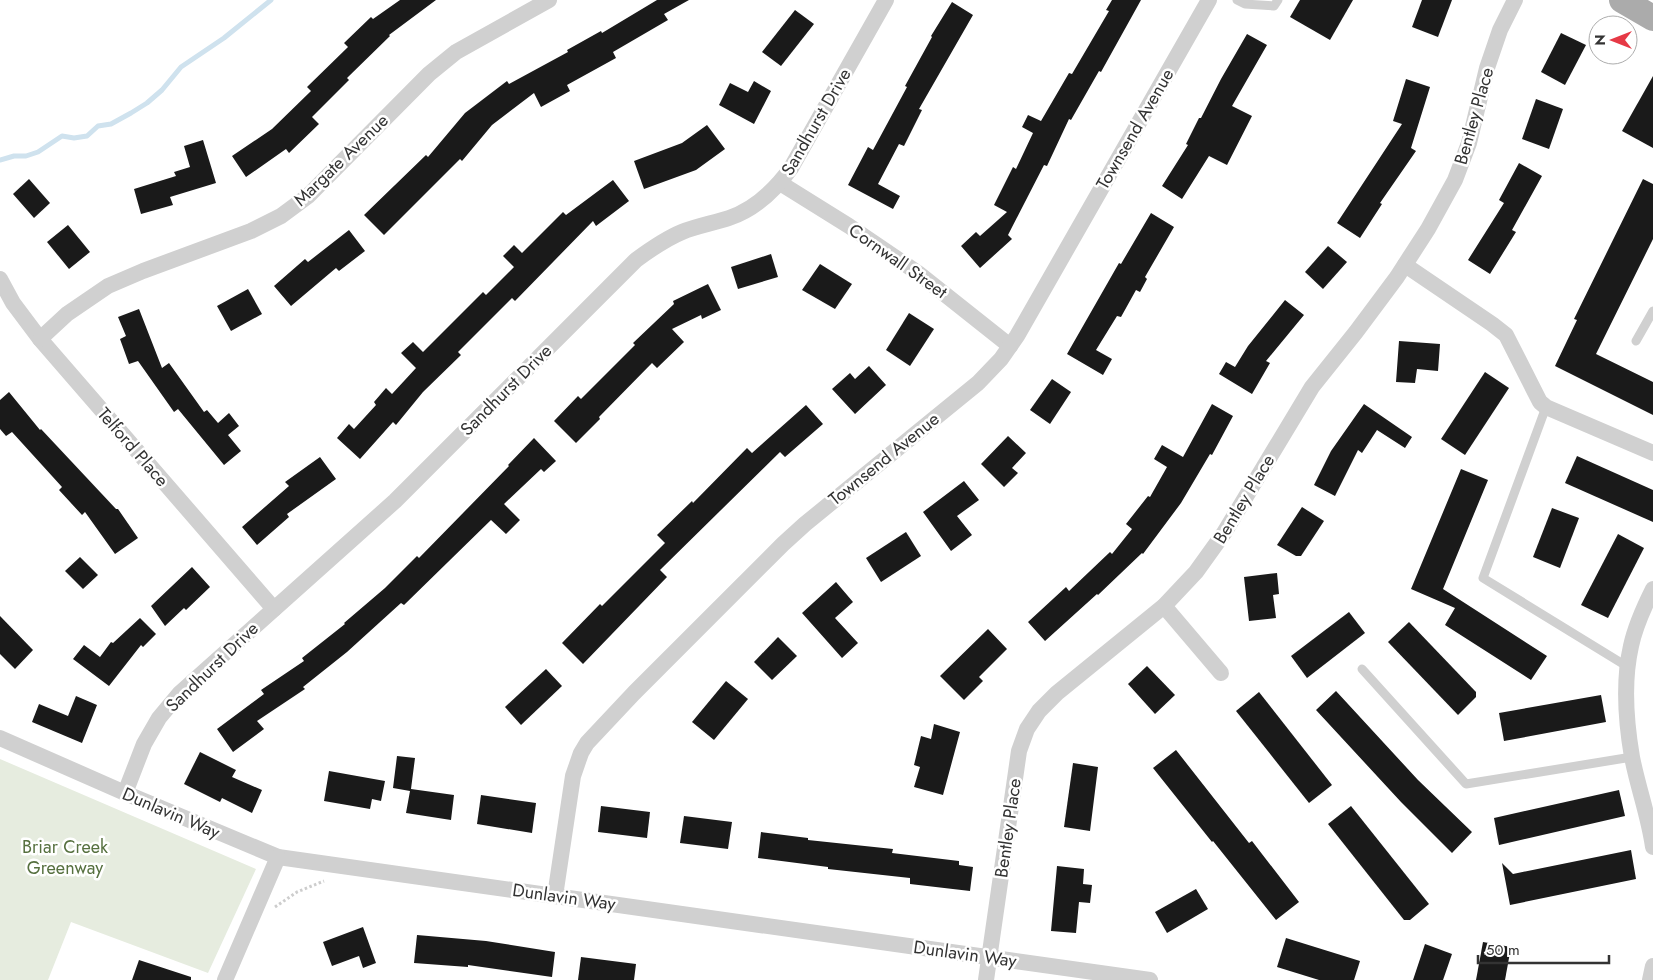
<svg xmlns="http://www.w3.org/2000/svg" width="1653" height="980" font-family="Jost,sans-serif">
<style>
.green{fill:#e6ecdf}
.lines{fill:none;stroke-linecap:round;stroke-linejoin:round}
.stream{stroke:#cfe2ee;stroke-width:5}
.building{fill:#1a1a1a}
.path{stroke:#cdcdcd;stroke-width:3;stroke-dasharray:2.5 2.5;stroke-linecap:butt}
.service{stroke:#d0d0d0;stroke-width:9}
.minor{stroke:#d0d0d0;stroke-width:16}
.primary{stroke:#ababab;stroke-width:26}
.labels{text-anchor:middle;stroke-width:5;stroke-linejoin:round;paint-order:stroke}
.street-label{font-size:18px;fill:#333;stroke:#fff}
.park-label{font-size:18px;fill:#56703f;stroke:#fff}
</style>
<rect width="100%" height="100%" fill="#fff"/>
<polygon class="green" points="0,759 256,869 208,973 71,922 48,980 0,980"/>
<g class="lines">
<polyline class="stream" points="0,160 14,156 26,156 38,152 62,136 74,138 87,136 98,126 111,124 131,113 147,103 162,90 181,67 224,38 271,0"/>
</g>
<g class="building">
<polygon points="400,0 436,0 389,35 390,36 347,78 349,80 312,117 319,124 289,153 286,149 246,177 232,156 272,129 311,91 307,87 348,47 344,43 371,17 373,19"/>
<polygon points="657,0 689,0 664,14 668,20 613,52 616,58 567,85 570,91 541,107 534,93 492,125 462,161 460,159 384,235 364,215 426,155 428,157 465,113 507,81 509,84 568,52 567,50 601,31 602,33"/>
<polygon points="1112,0 1141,0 1101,72 1099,71 1071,120 1069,119 1047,166 1044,165 1008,235 1012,239 980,268 961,246 976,232 980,236 1007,212 994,205 1013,167 1016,169 1033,133 1022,127 1028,115 1041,121 1069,73 1072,74 1109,11 1106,10"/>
<polygon points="1300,0 1353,0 1330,40 1290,17"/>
<polygon points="1422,0 1452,0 1438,37 1412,27"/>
<polygon points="952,2 973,15 919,109 922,110 904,146 899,144 878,184 900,196 893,209 848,185 868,147 873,150 907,87 905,86 932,37 931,36"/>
<polygon points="795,10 814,24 781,66 762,52"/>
<polygon points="1561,33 1586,45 1565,85 1541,72"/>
<polygon points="1247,34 1267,45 1232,106 1252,116 1227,165 1209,156 1182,199 1162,186 1188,145 1186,144 1199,118 1201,118 1221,79"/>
<polygon points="1653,76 1653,148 1622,131"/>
<polygon points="1406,79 1430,87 1411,148 1416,151 1380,203 1382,204 1360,238 1337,223 1402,124 1393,121"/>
<polygon points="754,81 771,91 754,124 719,105 730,83 748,92"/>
<polygon points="1536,99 1563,109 1549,149 1522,139"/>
<polygon points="707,125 725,149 696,170 644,189 634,161 682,143"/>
<polygon points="203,140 216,183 170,197 173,205 141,214 134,189 176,176 174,172 190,167 184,146"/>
<polygon points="1519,163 1542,176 1512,230 1516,232 1490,274 1468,260 1504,203 1499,200"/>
<polygon points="29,179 50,203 34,218 13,194"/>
<polygon points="1643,179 1653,184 1653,239 1596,354 1653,382 1653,415 1555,366 1577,320 1574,319"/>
<polygon points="613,180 629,201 596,226 593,221 515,301 512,298 458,352 461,355 423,392 396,425 393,422 360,459 337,438 349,424 354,429 376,405 374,402 386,388 392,394 416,368 401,353 413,342 423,352 483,292 486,295 514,267 503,256 514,245 522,253 563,212 566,215"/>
<polygon points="1151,213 1174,227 1145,277 1147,279 1140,292 1136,290 1121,317 1117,316 1096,350 1112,359 1103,375 1067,354 1119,263 1121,264"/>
<polygon points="68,225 90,252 69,269 47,242"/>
<polygon points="349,230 365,251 339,271 336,268 291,306 274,286 305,259 308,262"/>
<polygon points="1328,246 1347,262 1323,289 1305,272"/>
<polygon points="771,254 778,277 738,289 731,267"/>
<polygon points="820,264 852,284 835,309 802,290"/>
<polygon points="708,284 721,310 702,319 701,315 672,329 684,342 657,368 652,363 599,417 600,419 576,443 554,421 578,396 581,399 635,345 633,343 674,304 673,301"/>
<polygon points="248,289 262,314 231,331 217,306"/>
<polygon points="1285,300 1304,315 1266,361 1270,363 1252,394 1219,374 1226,362 1235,367 1248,346"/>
<polygon points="139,309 162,368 169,363 204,412 207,410 218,423 229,413 239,426 228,435 241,451 224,465 178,409 174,412 138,361 129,364 120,339 126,336 118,317"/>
<polygon points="909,313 934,329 910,366 886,350"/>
<polygon points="1399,341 1440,344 1438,371 1417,369 1415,383 1396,382"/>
<polygon points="869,366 886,385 855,414 832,389 850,373 855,379"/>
<polygon points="1485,372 1509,388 1465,455 1441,439"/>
<polygon points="1052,379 1071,392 1050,424 1030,410"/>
<polygon points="9,392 40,430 41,429 116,509 118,509 138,538 115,554 85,512 82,515 59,490 62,487 12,432 6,436 0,429 0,400"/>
<polygon points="1212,404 1233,416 1212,455 1210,454 1181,503 1143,554 1142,553 1098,595 1097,594 1045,641 1028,622 1066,587 1069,591 1110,552 1112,554 1132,529 1126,524 1148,496 1150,497 1167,467 1154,459 1162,445 1183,457"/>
<polygon points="1364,404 1412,437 1405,448 1377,430 1362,453 1358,450 1335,496 1314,485 1331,451"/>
<polygon points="806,405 823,424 785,457 780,452 660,570 667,577 583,664 562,643 600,604 602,606 665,543 657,535 692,501 693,503 747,448 752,453"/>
<polygon points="1008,436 1026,453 1012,468 1018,473 1004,487 981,464"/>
<polygon points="534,438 556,461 544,472 541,469 504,504 520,520 506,534 491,520 404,605 401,603 347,652 303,687 305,689 257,721 264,729 233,752 217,729 264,694 261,690 304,661 302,658 345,624 344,623 385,588 417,556 419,558 509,466 508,465"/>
<polygon points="1577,456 1653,490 1653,522 1565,483"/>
<polygon points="320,457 336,479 287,514 289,517 257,545 242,527 289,486 285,482"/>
<polygon points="1461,469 1488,480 1443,589 1547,656 1531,680 1445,625 1455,608 1411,589"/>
<polygon points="964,481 979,500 957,516 972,535 951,551 923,512"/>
<polygon points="1302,507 1324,521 1301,556 1296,556 1277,545"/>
<polygon points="1552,508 1579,518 1560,568 1533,557"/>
<polygon points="906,532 921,556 881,582 866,558"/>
<polygon points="1618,534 1644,548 1608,618 1581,605"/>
<polygon points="80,557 98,575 83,589 65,571"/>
<polygon points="192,567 210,587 186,610 184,608 165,626 151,606"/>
<polygon points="1277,573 1279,594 1273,595 1276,618 1249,621 1244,577"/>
<polygon points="836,582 853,602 835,618 858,643 842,658 802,613"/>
<polygon points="1349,612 1365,633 1307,678 1291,656"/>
<polygon points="0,616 33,650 15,669 0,654"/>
<polygon points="140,618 156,634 143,647 141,645 109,686 73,659 84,645 100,657 111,642 113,643"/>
<polygon points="1409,622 1476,692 1476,697 1458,715 1388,642"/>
<polygon points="988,629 1007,649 979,677 983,681 964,700 940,676"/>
<polygon points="778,637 797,656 772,680 754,662"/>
<polygon points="1147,666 1175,695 1155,714 1128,684"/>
<polygon points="546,669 562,686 521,725 505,707"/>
<polygon points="726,681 748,699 714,740 692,722"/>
<polygon points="1336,691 1418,780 1472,832 1452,853 1401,802 1316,710"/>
<polygon points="1259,692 1332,785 1309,803 1236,711"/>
<polygon points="1601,695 1606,722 1504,741 1499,713"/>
<polygon points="76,696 97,705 82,743 32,722 39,704 68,716"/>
<polygon points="934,724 960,732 943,795 914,787 920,767 914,765 921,736 931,739"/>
<polygon points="1176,750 1249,843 1252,841 1299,902 1276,920 1213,841 1212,842 1153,768"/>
<polygon points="200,752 236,770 232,777 262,790 252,813 222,798 220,802 184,784"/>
<polygon points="397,756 415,758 411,789 454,795 451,820 406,813 410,791 393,788"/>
<polygon points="1073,763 1098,767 1090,831 1064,827"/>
<polygon points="329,771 385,781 381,801 372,799 370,809 324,801"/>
<polygon points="1619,790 1625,816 1499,845 1494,818"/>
<polygon points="481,795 536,803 532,833 477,824"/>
<polygon points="601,806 650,812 647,838 598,832"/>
<polygon points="1351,806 1429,904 1410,920 1404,920 1328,824"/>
<polygon points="684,816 732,822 728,849 680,843"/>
<polygon points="761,832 808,838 808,840 893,849 892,853 959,861 959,865 973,867 970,891 910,884 910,878 828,869 828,867 758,858"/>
<polygon points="1631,850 1636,879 1510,905 1502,863 1513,874"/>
<polygon points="1057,866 1084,869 1083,884 1092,885 1090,903 1079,902 1076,933 1051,931"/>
<polygon points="1196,889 1208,909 1167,933 1155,912"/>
<polygon points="363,927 376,963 363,968 359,956 332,966 323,942"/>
<polygon points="417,935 486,941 555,952 552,977 468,965 468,967 414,963"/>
<polygon points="1286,938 1360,961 1354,980 1319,980 1277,967"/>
<polygon points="1483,942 1511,947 1505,980 1476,980"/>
<polygon points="1425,944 1452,954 1443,980 1413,980"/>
<polygon points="581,957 636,964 634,980 578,980"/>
<polygon points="139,960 191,977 191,980 132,980"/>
</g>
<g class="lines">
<polyline class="path" points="275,907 297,892 324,881"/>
<g class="service">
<polyline points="1237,0 1245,4 1274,6 1278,0"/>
<polyline points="1636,341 1653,311"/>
<polyline points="1546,407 1483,578 1628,667"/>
<polyline points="1362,669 1466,784 1632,757"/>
</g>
<g class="minor">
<polyline points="780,183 849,226 918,273 1010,346"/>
<polyline points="1405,265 1492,324 1506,335 1540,402 1546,407 1653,453"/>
<polyline points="0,279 13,303 40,339 274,609"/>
<polyline points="40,339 67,314 108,286 143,271 251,231 281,216 308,196 429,74 456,52 549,0"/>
<path d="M1653,589C1644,607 1635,627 1631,646C1623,681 1626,722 1632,757C1638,788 1649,817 1653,847"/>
<polyline points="1164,606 1221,673"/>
<polyline points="0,738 125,793 278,857 1150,980"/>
<path d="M125,793L144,744L159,718L179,694L395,501L636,260C651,249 665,239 682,232C697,226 714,223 729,218C756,209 775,190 791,168L886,0"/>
<polyline points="555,896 573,776 581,753 587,743 634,693 783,544 805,524 978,383 1001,359 1017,336 1209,0"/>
<polyline points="225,980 278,857"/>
<polyline points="986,980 1019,751 1027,729 1039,711 1057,693 1164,606 1196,572 1224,533 1312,387 1356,332 1397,277 1428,229 1455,180 1469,143 1487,68 1500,30 1515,0"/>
<polyline points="1650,980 1653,966"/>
</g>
<polyline class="primary" points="1622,0 1653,18"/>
</g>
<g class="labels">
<g class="street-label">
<text transform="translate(1474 116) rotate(-74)" y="6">Bentley Place</text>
<text transform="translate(816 122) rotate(-60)" y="6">Sandhurst Drive</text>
<text transform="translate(1135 129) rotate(-60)" y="6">Townsend Avenue</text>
<text transform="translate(341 160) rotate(-44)" y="6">Margate Avenue</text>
<text transform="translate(898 261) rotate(35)" y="6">Cornwall Street</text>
<text transform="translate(506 390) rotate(-45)" y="6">Sandhurst Drive</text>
<text transform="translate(133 447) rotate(49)" y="6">Telford Place</text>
<text transform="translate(884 459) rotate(-39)" y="6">Townsend Avenue</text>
<text transform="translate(1244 499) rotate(-59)" y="6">Bentley Place</text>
<text transform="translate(212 667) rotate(-44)" y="6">Sandhurst Drive</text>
<text transform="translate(171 813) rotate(23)" y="6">Dunlavin Way</text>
<text transform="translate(1008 828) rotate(-82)" y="6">Bentley Place</text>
<text transform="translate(564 897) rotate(8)" y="6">Dunlavin Way</text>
<text transform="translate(965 954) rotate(8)" y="6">Dunlavin Way</text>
</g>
<g class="park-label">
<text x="65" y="853">Briar Creek<tspan x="65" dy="21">Greenway</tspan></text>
</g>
</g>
<g transform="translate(1613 40) rotate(270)"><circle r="24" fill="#ffffff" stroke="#adadad"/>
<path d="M0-4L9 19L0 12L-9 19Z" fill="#e63946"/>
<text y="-8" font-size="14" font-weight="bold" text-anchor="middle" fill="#333333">N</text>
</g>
<path d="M1478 955v8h131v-8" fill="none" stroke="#333333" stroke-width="2.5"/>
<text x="1486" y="955" font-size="15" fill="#333333" stroke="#ffffff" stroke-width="4" paint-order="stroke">50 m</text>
</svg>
